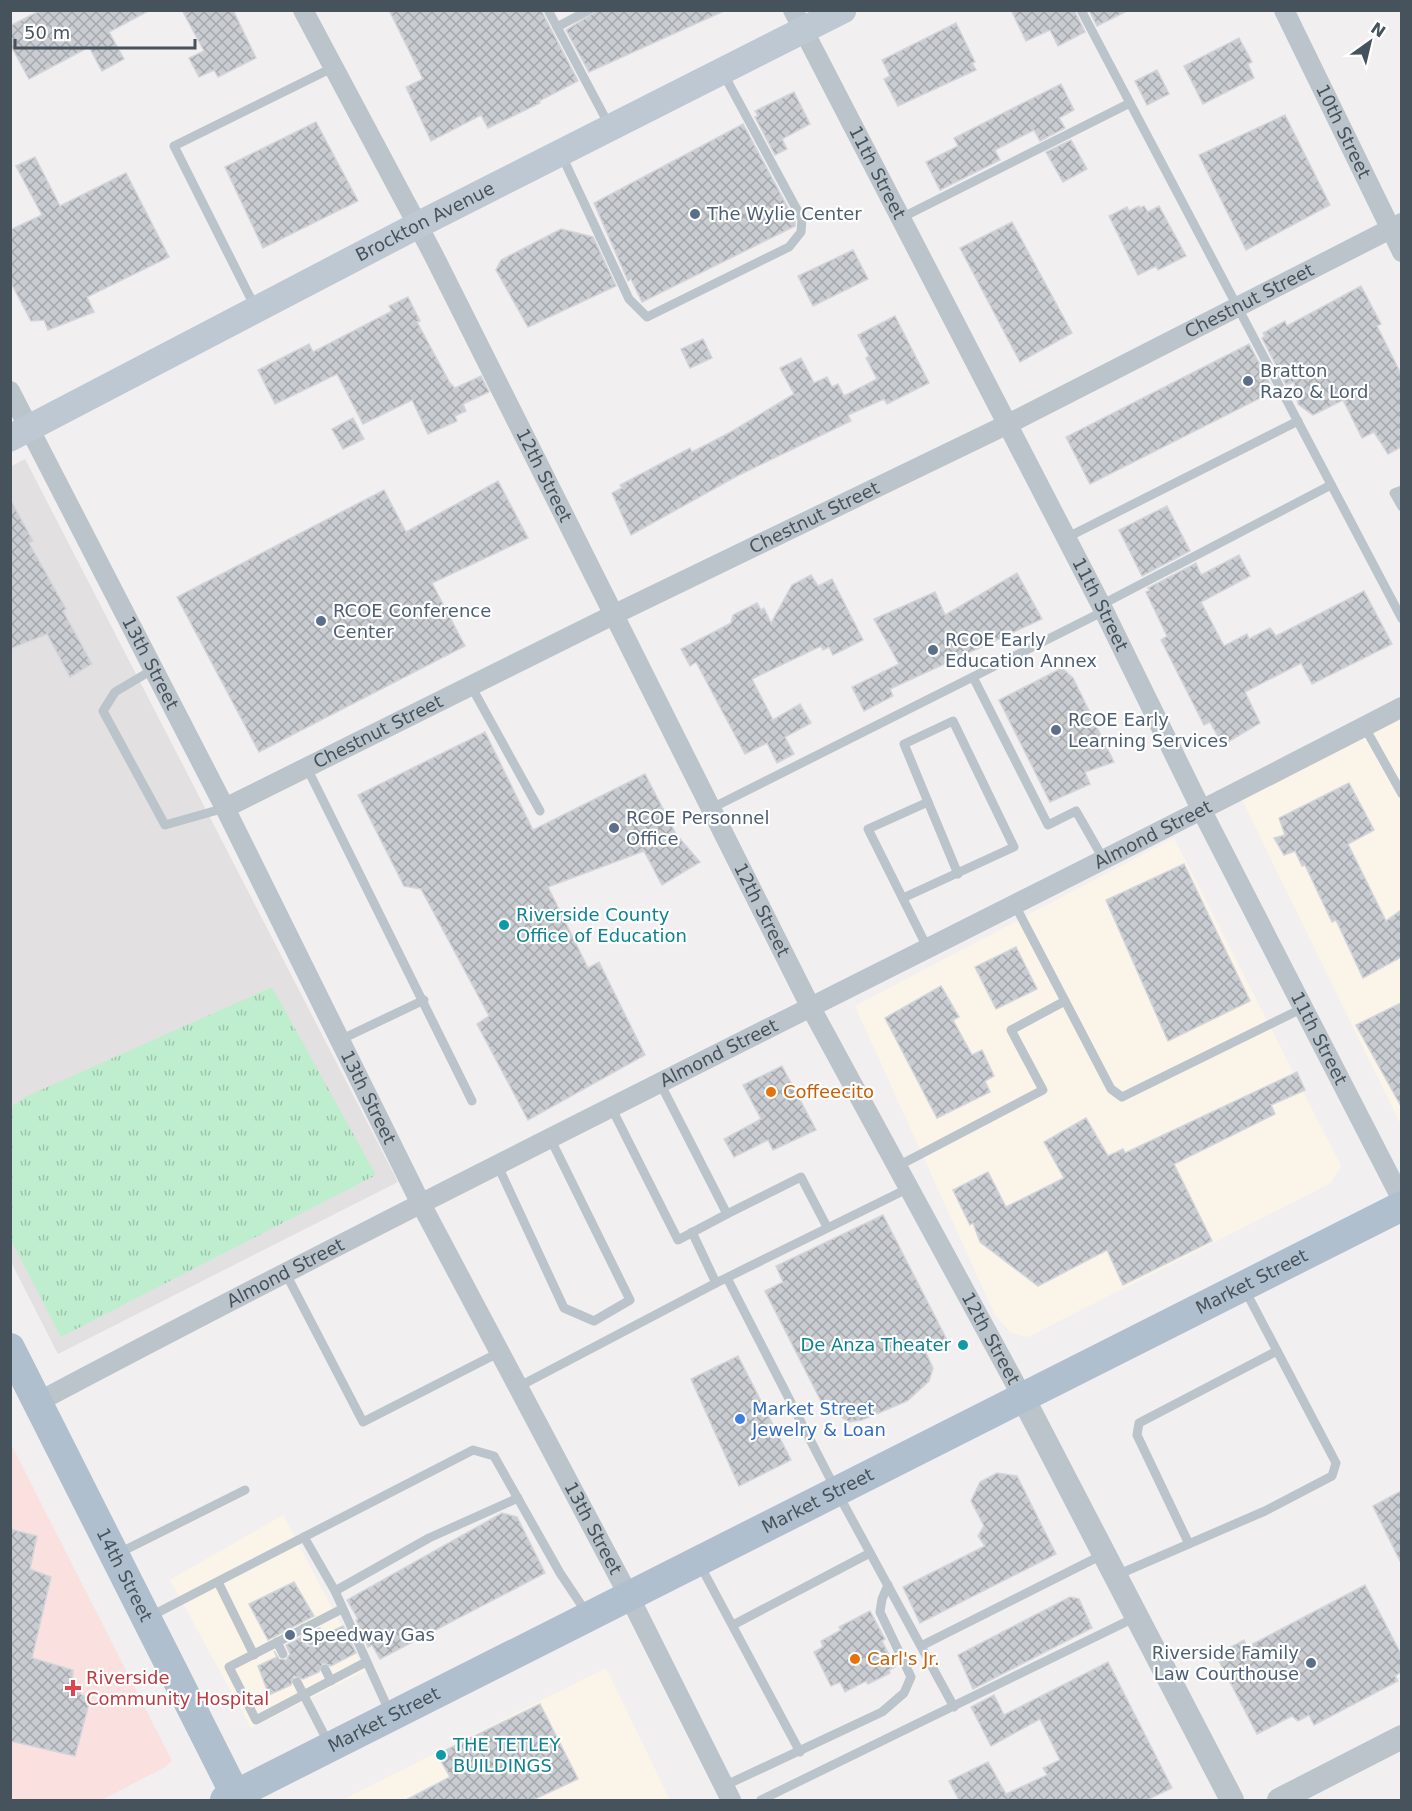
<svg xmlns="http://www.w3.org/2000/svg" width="1412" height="1811" font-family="'DejaVu Sans',sans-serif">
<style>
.commercial{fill:#fbf5e9}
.education{fill:#e2e0e1}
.medical{fill:#fae1e0}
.grass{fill:url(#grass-tufts)}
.building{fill:url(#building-cross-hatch);stroke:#d3d5da;stroke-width:1.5}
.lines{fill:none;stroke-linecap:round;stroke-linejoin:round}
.service{stroke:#bbc4cb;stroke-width:9}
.minor{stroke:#bbc4cb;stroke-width:20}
.tertiary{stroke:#bbc4cb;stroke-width:24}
.secondary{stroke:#bdc8d2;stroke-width:27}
.primary{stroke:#afbfcd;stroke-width:30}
.service-dot{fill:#5c6f8a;stroke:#fff;stroke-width:2}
.culture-dot{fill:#0f9aa8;stroke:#fff;stroke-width:2}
.food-dot{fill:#e8710a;stroke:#fff;stroke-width:2}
.shop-dot{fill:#3f7fe0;stroke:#fff;stroke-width:2}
.health-dot{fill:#e0444e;stroke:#fff;stroke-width:2}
.labels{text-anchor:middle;stroke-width:4.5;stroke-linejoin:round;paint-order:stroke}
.street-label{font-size:18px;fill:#47535c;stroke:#fff}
.service-label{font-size:18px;fill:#4e5e75;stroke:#fff;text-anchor:start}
.culture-label{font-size:18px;fill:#0d838f;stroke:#fff;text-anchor:start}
.food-label{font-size:18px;fill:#c56008;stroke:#fff;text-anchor:start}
.shop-label{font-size:18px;fill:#366cbe;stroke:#fff;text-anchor:start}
.health-label{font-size:18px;fill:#be3a42;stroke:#fff;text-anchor:start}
</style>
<defs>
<pattern id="grass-tufts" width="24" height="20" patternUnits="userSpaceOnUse" patternTransform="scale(1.5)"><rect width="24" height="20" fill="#bfeecf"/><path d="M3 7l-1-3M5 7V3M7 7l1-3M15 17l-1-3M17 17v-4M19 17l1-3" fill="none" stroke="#9dc3ab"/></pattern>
<pattern id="building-cross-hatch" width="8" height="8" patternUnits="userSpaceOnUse" patternTransform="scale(1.5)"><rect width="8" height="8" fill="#c9ccd1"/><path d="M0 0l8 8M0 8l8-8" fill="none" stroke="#a5a8ad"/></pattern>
</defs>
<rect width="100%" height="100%" fill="#f1efef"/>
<g class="commercial">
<polygon points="1401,717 1401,1125 1241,798"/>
<polygon points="1174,838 1341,1166 1331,1183 1028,1337 1011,1333 995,1315 855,1006"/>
<polygon points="283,1515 365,1671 251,1728 170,1580"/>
<polygon points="606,1668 670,1800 342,1800"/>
</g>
<polygon class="education" points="25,459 398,1182 58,1354 11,1262 10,467"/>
<polygon class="medical" points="10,1442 172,1761 165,1767 102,1800 11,1800"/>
<polygon class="grass" points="272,987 376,1175 61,1337 11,1240 11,1107 25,1097"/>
<g class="building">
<polygon points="41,10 150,10 109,32 124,59 102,71 89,47 29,79 10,44 10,26"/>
<polygon points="182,10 233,10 256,58 218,77 214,70 199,77 189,58 204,51"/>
<polygon points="389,10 541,10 578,81 539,101 540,103 488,128 481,115 431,141 406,87 423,79"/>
<polygon points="598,10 726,10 589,72 566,30"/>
<polygon points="1011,10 1074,10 1085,32 1058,46 1050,30 1026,41"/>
<polygon points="1089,10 1129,10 1097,26"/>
<polygon points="956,23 975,62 972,63 976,70 898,106 884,79 890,76 882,60"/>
<polygon points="1239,38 1252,62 1248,64 1254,78 1203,104 1184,66"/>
<polygon points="1157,70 1169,94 1147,105 1135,81"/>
<polygon points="1061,84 1074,110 1059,118 1065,128 1040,141 1034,130 995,150 1000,160 940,190 926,162 958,146 954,138"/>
<polygon points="794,92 810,124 782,139 787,149 775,155 755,117 758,116 755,111"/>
<polygon points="1285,115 1330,205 1246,250 1199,155"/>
<polygon points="316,122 358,201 263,248 225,167"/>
<polygon points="743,124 795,221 795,226 642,302 631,279 628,281 594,203"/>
<polygon points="1071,140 1087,169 1063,182 1046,152"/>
<polygon points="35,157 60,206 126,173 169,257 87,297 94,312 48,330 44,320 31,321 10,281 10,230 42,215 16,166"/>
<polygon points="1139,206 1140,208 1144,206 1148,212 1159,206 1186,256 1158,270 1156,266 1138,275 1109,216 1127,207 1129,211"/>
<polygon points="1012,222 1072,333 1020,362 960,248"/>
<polygon points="561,229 593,237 616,286 528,327 496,270 501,260"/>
<polygon points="853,250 868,279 813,306 798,276"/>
<polygon points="1361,286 1381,324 1377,326 1401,374 1401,447 1388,454 1374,432 1362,438 1343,400 1313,415 1298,404 1294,382 1286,385 1262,338 1265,336 1263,333 1285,321 1287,326"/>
<polygon points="408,297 420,321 417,322 450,383 455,388 481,376 489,392 463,404 466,411 455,416 457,421 428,434 412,400 363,424 337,374 275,404 258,370 309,344 313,352 392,311 389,306"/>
<polygon points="895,316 929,383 887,404 884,399 848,415 851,421 737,476 631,535 612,493 622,488 620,485 690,448 692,452 729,433 794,394 780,368 801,358 814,383 827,377 832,387 838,384 844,396 877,379 866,358 869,356 858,335"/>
<polygon points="703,339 712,358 690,368 681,349"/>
<polygon points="1249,344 1274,391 1090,484 1066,437"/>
<polygon points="353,418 364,439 343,449 332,429"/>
<polygon points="498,481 528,538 432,583 465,646 259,752 177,597 384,490 406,532"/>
<polygon points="10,499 33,541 29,543 66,609 63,611 92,664 70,677 47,634 10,649"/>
<polygon points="1167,506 1190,551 1142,576 1119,530"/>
<polygon points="1239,555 1250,576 1201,602 1224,646 1247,634 1249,639 1270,628 1276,636 1364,591 1392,644 1312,684 1301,663 1245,692 1260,723 1228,742 1226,739 1221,742 1210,722 1204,725 1161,640 1167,636 1146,592 1150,590 1148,588 1196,563 1201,575"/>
<polygon points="1017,573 1042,619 890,689 893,696 864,711 852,687 899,664 874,619 935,592 945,615"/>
<polygon points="811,575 818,586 832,579 863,640 833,655 829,647 823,650 821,646 752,679 773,720 800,704 811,723 785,737 794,754 777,763 767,743 745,754 696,662 690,666 681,649 731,623 733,615 757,603 761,610 764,608 771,623 792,585"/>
<polygon points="1062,668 1073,678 1114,762 1085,772 1090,784 1050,802 999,700"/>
<polygon points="485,732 533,830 645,774 676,834 700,862 662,885 644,851 548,887 588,968 599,962 645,1055 528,1120 477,1024 489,1016 421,889 404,886 358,795"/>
<polygon points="1349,783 1374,830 1348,844 1386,921 1401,910 1401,957 1363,978 1336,920 1332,922 1305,865 1302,866 1295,851 1284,855 1274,838 1285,835 1279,818"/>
<polygon points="1184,864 1250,1001 1168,1041 1106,900"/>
<polygon points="1016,947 1037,989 996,1009 975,967"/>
<polygon points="941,986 959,1017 953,1020 972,1055 982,1050 994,1076 985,1081 990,1092 937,1118 885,1018"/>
<polygon points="1401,1003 1401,1106 1356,1025"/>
<polygon points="782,1066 816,1130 773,1150 768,1140 734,1157 724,1139 761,1119 743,1085"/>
<polygon points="1297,1072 1305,1090 1271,1105 1275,1114 1174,1164 1212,1241 1123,1285 1107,1250 1038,1286 980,1242 973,1223 970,1225 953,1190 988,1172 1006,1207 1064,1178 1044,1142 1086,1118 1108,1156 1123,1149 1125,1153"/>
<polygon points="883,1215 947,1340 926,1353 933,1368 929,1381 907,1401 862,1420 849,1422 823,1405 765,1291 783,1282 776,1266"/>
<polygon points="738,1356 791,1460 739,1486 691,1379"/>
<polygon points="997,1473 1017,1476 1056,1554 920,1623 903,1587 985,1546 978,1536 984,1526 971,1501 980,1482"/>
<polygon points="1401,1491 1401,1563 1373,1506"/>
<polygon points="502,1513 517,1517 545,1573 380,1659 372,1645 368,1647 356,1620 358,1619 347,1600"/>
<polygon points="10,1529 37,1536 30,1569 51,1577 32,1658 73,1670 72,1688 90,1700 75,1756 10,1741"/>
<polygon points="294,1582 314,1616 268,1640 249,1604"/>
<polygon points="1365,1585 1401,1654 1401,1672 1395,1676 1398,1681 1314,1725 1309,1715 1298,1721 1292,1716 1257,1734 1216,1655 1244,1640 1247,1647"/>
<polygon points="1070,1597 1079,1599 1092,1628 973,1689 958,1655"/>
<polygon points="870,1611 885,1639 882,1641 895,1667 889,1670 890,1673 868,1684 866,1681 845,1692 840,1682 831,1686 814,1652 823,1647 821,1641 841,1630 839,1627"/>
<polygon points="343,1626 356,1653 331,1666 323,1663 319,1672 303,1679 294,1676 291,1685 269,1695 258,1666 277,1657 274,1651 279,1659 286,1660 290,1654 286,1645 301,1637 307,1646 315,1647 318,1641 313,1631 320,1628 324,1635"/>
<polygon points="1108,1662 1172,1788 1147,1800 959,1800 949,1781 988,1762 1006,1794 1047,1775 1043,1768 1060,1760 1040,1719 991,1746 971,1707 994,1695 1004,1715"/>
<polygon points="540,1704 578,1779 533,1800 406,1800 450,1777 437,1754"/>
</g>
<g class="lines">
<g class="service">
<polyline points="548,10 609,125"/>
<polyline points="1081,10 1402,619"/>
<polyline points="557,27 589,10"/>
<polyline points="562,156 629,299 647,317 789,247 801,232 802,219 723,73"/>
<polyline points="901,218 1130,103"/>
<polyline points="255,307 174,146 334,67"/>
<polyline points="1402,490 1394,493 1402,507"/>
<polyline points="1066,538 1298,421"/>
<polyline points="1101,605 1331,485"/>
<polyline points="152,670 115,692 103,711 165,825 225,808"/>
<polyline points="973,677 1048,825 1076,811 1104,860"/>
<polyline points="471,686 540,811"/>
<polyline points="1364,726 1402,794"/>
<polyline points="307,768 472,1101"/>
<polyline points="710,809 1104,611"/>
<polyline points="903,898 1014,847 953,721 904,744 928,802"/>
<polyline points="1015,905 1111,1089 1122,1097 1303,1008"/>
<polyline points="928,949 868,829 928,802 958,874"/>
<polyline points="340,1040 424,1000"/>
<polyline points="611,1107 678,1240 727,1214 660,1083"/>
<polyline points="497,1164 564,1308 594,1321 630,1300 550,1138"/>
<polyline points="898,1166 1043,1090 1011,1030 1065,1001"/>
<polyline points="727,1214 801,1177 827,1227"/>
<polyline points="692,1232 716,1283"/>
<polyline points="285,1272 363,1422 500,1352"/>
<polyline points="727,1278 837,1492 954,1707"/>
<polyline points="518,1387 716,1283 909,1188"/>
<polyline points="1189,1544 1137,1435 1139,1423 1277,1351"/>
<polyline points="119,1553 245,1490"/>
<polyline points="700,1565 800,1752"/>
<polyline points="1117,1575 1265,1511 1332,1476 1336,1463 1245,1290"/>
<polyline points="218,1582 254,1655"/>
<polyline points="335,1591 429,1538 518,1498"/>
<polyline points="342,1609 229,1667 256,1720 366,1662"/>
<polyline points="149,1617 304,1537"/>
<polyline points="733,1625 870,1553"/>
<polyline points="304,1628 311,1641"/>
<polyline points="277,1642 283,1654"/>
<polyline points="921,1646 1104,1554"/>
<polyline points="325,1669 331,1681"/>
<polyline points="297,1682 329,1744"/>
<polyline points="390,1713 335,1591 304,1537 473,1450 494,1456 560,1573 586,1612"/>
<polyline points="724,1786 882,1712 904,1693 911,1677 880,1612 882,1599 888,1585"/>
<polyline points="761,1800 1136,1617"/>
</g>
<g class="minor">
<path id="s1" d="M303,10L433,254L811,1008L1023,1398"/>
<path id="s2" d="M793,10L1101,605L1202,811L1402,1200"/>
<path id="s3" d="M1284,10L1402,252"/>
<path id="s4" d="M10,391L225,808L420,1202L630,1598L731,1800"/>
<path id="s5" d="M225,808L615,614L1008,424L1402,223"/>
<path id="s6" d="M38,1402C489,1163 949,942 1402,707"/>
</g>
<g class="tertiary">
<polyline points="1023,1398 1232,1800"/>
<polyline points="1279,1800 1402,1737"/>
</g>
<path class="secondary" id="s7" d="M10,438L418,225L843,10"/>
<g class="primary">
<path id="s8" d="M10,1348L238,1800"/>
<path id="s9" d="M225,1800L1402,1206"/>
</g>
</g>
<g class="service-dot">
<circle cx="695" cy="214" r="6"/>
<circle cx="1248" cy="381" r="6"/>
<circle cx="321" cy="621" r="6"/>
<circle cx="933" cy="650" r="6"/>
<circle cx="1056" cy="730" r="6"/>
<circle cx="614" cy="828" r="6"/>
<circle cx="290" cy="1635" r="6"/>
<circle cx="1311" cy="1663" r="6"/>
</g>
<g class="culture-dot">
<circle cx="504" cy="925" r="6"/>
<circle cx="963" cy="1345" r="6"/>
<circle cx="441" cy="1755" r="6"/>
</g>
<g class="food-dot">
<circle cx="771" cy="1092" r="6"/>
<circle cx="855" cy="1659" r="6"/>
</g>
<circle class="shop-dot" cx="740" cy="1419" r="6"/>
<path class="health-dot" d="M70 1679h6v6h6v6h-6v6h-6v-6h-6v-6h6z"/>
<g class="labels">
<g class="street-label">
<text dy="6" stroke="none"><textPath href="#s3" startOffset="135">10th Street</textPath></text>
<text dy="6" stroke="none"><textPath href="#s2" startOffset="183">11th Street</textPath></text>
<text dy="6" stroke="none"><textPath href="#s7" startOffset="468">Brockton Avenue</textPath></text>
<text dy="6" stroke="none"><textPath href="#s5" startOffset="1143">Chestnut Street</textPath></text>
<text dy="6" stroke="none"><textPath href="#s1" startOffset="524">12th Street</textPath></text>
<text dy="6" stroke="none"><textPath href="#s5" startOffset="657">Chestnut Street</textPath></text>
<text dy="6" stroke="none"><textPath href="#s2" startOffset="669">11th Street</textPath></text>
<text dy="6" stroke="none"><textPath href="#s4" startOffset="306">13th Street</textPath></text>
<text dy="6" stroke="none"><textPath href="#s5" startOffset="171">Chestnut Street</textPath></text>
<text dy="6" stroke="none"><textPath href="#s6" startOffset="1251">Almond Street</textPath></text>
<text dy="6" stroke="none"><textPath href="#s1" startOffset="1010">12th Street</textPath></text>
<text dy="6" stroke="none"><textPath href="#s2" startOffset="1155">11th Street</textPath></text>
<text dy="6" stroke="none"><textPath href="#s6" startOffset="765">Almond Street</textPath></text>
<text dy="6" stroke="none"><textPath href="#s4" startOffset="792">13th Street</textPath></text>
<text dy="6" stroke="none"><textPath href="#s6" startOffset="279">Almond Street</textPath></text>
<text dy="6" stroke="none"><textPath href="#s9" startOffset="1150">Market Street</textPath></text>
<text dy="6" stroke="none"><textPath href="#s1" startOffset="1496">12th Street</textPath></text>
<text dy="6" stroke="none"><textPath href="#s9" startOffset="664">Market Street</textPath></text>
<text dy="6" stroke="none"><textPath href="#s4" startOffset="1278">13th Street</textPath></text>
<text dy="6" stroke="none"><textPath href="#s8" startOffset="254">14th Street</textPath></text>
<text dy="6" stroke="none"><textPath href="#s9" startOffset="178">Market Street</textPath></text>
</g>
<g class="service-label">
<text x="707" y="220">The Wylie Center</text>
<text x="1260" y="377">Bratton<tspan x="1260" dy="21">Razo &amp; Lord</tspan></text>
<text x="333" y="617">RCOE Conference<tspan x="333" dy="21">Center</tspan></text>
<text x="945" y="646">RCOE Early<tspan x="945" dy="21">Education Annex</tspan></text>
<text x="1068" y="726">RCOE Early<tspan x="1068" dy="21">Learning Services</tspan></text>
<text x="626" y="824">RCOE Personnel<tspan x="626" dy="21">Office</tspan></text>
<text x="302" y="1641">Speedway Gas</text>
<text x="1299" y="1659" text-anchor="end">Riverside Family<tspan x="1299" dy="21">Law Courthouse</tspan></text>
</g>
<g class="culture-label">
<text x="516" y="921">Riverside County<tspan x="516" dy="21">Office of Education</tspan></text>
<text x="951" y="1351" text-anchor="end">De Anza Theater</text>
<text x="453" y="1751">THE TETLEY<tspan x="453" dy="21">BUILDINGS</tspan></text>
</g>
<g class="food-label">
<text x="783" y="1098">Coffeecito</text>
<text x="867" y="1665">Carl's Jr.</text>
</g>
<g class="shop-label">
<text x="752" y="1415">Market Street<tspan x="752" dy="21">Jewelry &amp; Loan</tspan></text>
</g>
<g class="health-label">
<text x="86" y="1684">Riverside<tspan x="86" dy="21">Community Hospital</tspan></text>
</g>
</g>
<rect width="1412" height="1811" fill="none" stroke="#47535c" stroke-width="24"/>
<g transform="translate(1370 42) rotate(34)" stroke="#ffffff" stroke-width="4.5" paint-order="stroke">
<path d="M0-4.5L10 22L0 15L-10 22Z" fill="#47535c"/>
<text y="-9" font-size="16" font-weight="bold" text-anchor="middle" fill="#47535c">N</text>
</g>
<path d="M15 39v9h180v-9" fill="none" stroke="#47535c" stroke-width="3"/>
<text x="24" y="39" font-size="18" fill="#47535c" stroke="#ffffff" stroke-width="4.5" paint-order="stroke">50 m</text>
</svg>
